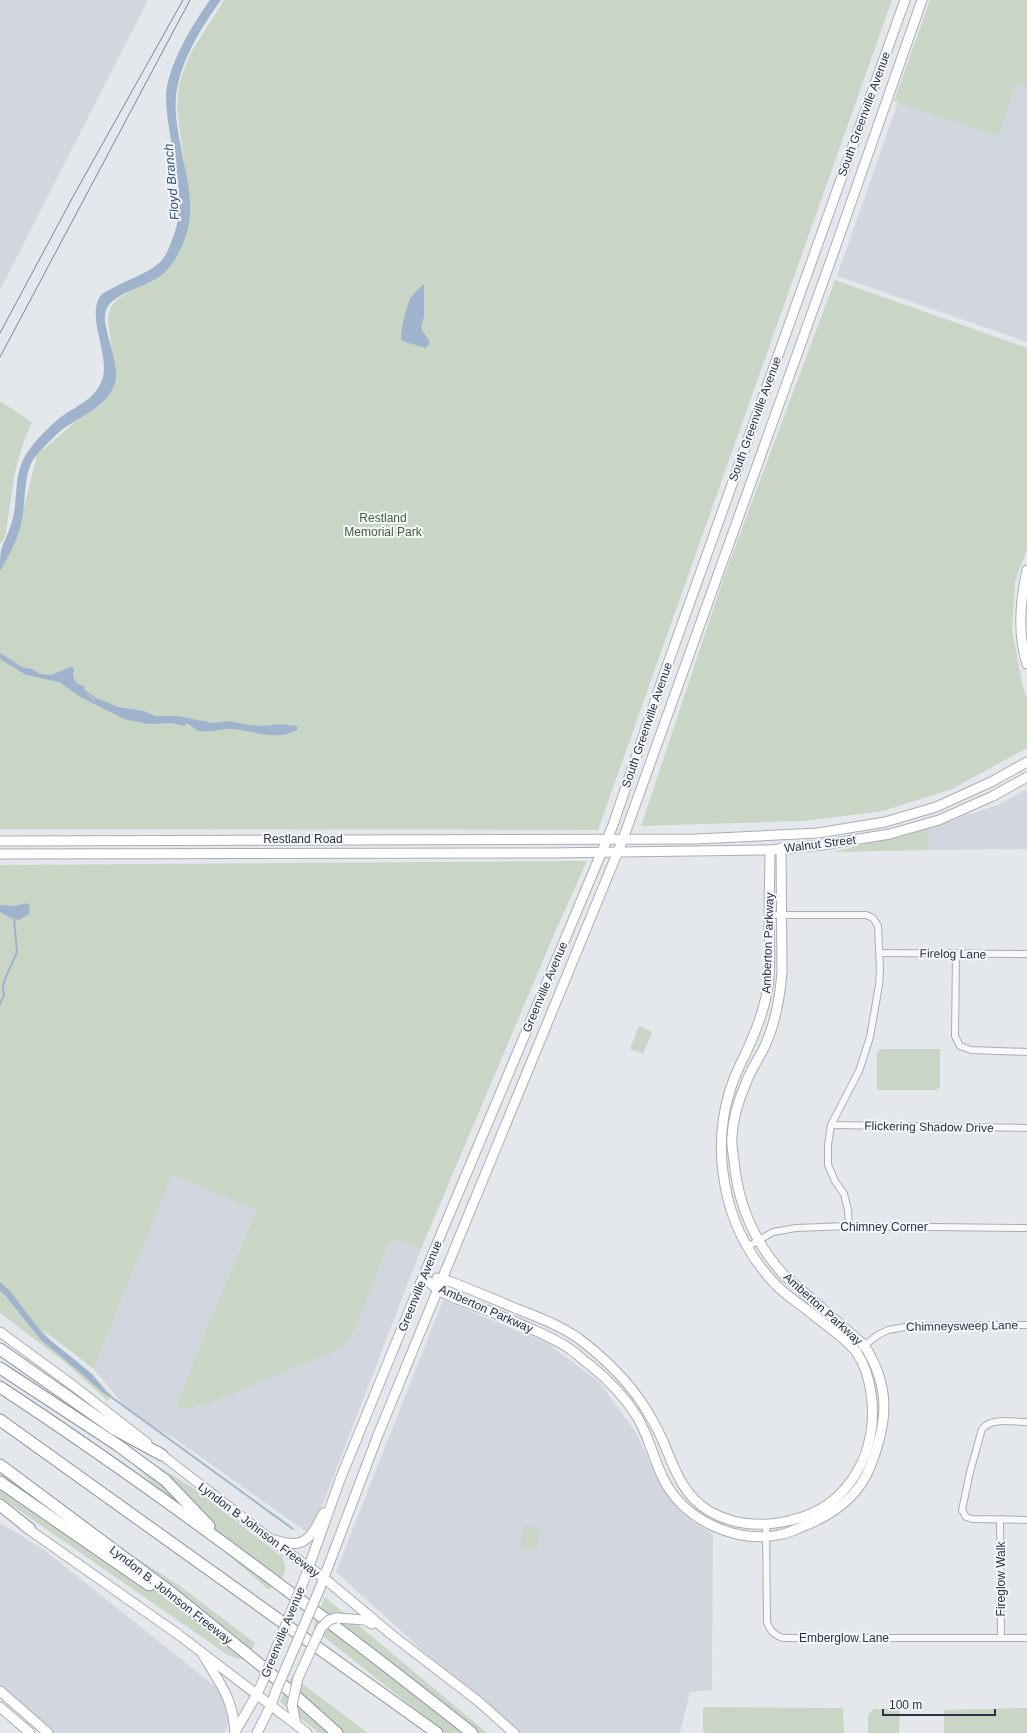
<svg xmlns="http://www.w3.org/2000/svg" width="1027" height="1733" font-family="Arial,sans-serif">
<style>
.built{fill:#d2d6de}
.green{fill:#c9d6c5}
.water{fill:#9fb4cc}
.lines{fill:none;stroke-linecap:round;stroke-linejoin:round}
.stream{stroke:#9fb4cc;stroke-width:2}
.street-casing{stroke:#a9aeb7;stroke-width:8}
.secondary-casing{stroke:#a9aeb7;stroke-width:11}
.highway-casing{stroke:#8b94a3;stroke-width:13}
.street{stroke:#f7f8fa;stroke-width:6}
.secondary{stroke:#fff;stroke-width:9}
.highway{stroke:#fff;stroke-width:11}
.tram{stroke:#7d8696;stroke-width:1}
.secondary-bridge-casing{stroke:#a9aeb7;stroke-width:11;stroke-linecap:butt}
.secondary-bridge{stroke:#fff;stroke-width:9}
.labels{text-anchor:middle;stroke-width:4;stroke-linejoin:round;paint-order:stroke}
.street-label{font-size:12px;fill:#2b3445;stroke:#f4f6f9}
.park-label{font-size:12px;fill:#3f6138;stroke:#f4f6f9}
.water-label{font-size:13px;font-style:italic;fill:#34527a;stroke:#f4f6f9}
</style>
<rect width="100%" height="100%" fill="#e4e7ec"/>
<g class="built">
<polygon points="0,0 148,0 0,290"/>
<polygon points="934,0 1027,29 1027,342 837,276"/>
<polygon points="1027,789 1027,849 928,850 929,827 998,805"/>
<polygon points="172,1175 256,1209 212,1315 176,1407 198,1407 345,1344 355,1330 389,1243 398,1239 421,1249 311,1535 174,1438 147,1424 126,1408 94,1369"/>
<polygon points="443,1300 547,1343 600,1383 637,1434 658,1480 692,1521 713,1534 712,1690 690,1692 680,1733 514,1733 336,1572"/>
<polygon points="0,1523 43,1549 222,1692 229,1723 224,1733 52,1733 0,1688"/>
</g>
<g class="green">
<polygon points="224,0 892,0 598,830 0,829 0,566 10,550 24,508 37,455 104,397 115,378 108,320 110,309 116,300 166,270 189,201 177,108 179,84 190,54"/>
<polygon points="930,0 1027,0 1027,87 1016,84 998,136 894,101"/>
<polygon points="835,280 1027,348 1027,549 1015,582 1012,630 1023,688 1027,698 1027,748 952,789 883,811 803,821 641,826 724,577"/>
<polygon points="0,401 32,422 24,441 15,472 5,537 0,544"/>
<polygon points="929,827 928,850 834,852"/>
<polygon points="587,861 555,932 421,1249 398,1239 389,1243 355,1330 345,1344 330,1353 204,1405 190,1408 176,1407 212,1315 256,1210 172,1175 94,1369 43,1330 56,1349 78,1362 111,1394 108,1401 66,1363 0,1313 0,865"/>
<polygon points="639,1026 652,1032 643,1054 630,1049"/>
<polygon points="882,1049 940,1049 940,1087 936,1090 877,1090 877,1052"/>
<path d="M68,1404L127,1447L196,1490L282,1557C290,1575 281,1578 269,1590L219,1547L135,1466L63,1406Z"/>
<polygon points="0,1475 31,1490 180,1586 255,1643 248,1658 239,1659 228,1655 0,1497"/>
<polygon points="524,1525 541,1529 537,1550 520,1547"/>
<polygon points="325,1597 487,1733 445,1733 313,1628"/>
<polygon points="292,1676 368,1733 319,1733 280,1702"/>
<polygon points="705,1707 843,1708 844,1733 705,1733 703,1729 703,1709"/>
<polygon points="1027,1708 1027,1733 944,1733 944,1710"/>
<polygon points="874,1709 900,1709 899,1733 868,1733 868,1715"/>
</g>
<g class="water">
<path d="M210,0H221C201,28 180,61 176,96C174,118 180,141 184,163C189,187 194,211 186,235C182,248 174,264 164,273C151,286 113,292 106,310C100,326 121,363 115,383C108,406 81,416 63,429C56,434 38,453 33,460C23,477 26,501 22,519C19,538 9,555 0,571C0,565 0,557 1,551C4,540 11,529 13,517C17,501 15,484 20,468C25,450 43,433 56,421C72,407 94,402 102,380C111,356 85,316 101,295C104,292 111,289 115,287C127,280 150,272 159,263C166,257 169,248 172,240C191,196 166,143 166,96C167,67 193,23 210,0Z"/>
<path d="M424,284V317L421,326L422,330L430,342L426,348L402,341C399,334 407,304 411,297C415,293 419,287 424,284Z"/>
<path d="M0,655L19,667L32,669L40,674L51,675L71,667L74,668L73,676L76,683L84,686L85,693L93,699L102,700L118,707L144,711L155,716H178L213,723L230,721L247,725L264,726L280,724L296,726L298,728L297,730C273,742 254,730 230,729C219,729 210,733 199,731C194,729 191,725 186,723L185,726L171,723L149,724L124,719L82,698L59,682L26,675L0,659Z"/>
<polygon points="27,903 30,906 29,914 19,920 9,917 0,912 0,905 15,906"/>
<polygon points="0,1282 10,1291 43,1334 92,1374 105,1390 103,1393 82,1374 40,1339 5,1295 0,1291"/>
</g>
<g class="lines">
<g class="stream">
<polyline points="0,654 25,670"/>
<polyline points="83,690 99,701"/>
<polyline points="0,1004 4,995 3,987 5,979 17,952 14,919"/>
<polyline points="103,1391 293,1529"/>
</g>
<defs>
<g id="street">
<polyline points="769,915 866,915 873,918 878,926 880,969 879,985 870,1037 859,1071 831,1125 828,1145 828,1165 835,1181 844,1194 848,1210 849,1226"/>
<polyline points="880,953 1027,954"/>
<polyline points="956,954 955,1036 960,1046 971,1050 1027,1052"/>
<polyline points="831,1125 1027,1128"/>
<polyline points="747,1247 773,1232 796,1228 849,1226 1027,1228"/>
<polyline points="862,1347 878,1335 888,1330 911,1326 1027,1325"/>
<path d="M1027,1422C1012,1422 992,1417 982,1429L970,1472L962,1510L966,1517L972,1519L1027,1520"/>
<polyline points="1000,1519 1001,1638"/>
<path d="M766,1525L767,1622C770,1631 774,1635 783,1638H1027"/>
</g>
<g id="secondary">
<path d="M1027,570C1020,601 1017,633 1027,664"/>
<polyline points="0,841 696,839 818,833 885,822 936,807 991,782 1027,762"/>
<polyline points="0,854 549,853 770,850 822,845 890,834 939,820 993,796 1027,777"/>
<path d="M423,1277C428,1281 432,1285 437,1289C447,1297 476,1306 489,1311C516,1323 546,1333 570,1349C577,1354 583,1360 590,1365C607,1379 624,1396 636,1415C649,1435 653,1459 664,1480C685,1521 738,1545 783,1534C788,1533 794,1530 799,1528C829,1517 858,1498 870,1467C888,1422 891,1387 864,1345L784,1275C754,1242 738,1205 734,1161C733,1153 731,1144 732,1136C733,1119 739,1099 746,1083C750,1071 758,1060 764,1048C775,1025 780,997 782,972L781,848"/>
<path d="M437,1278L449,1281C472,1290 494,1299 517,1309C538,1317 559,1325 578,1338C602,1356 625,1378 642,1403C650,1415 657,1428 663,1441C674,1467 682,1495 709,1511C735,1526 764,1527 792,1520C850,1507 880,1449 871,1393C869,1379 865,1365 857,1353C845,1337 826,1326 811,1313C800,1304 787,1296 777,1286C747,1255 728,1216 723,1172C718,1136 724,1098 740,1065C751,1043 761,1020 766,997C772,971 769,943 769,917C769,895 770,872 770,850"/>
<polyline points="0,1332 75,1387 147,1443"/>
<polyline points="157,1451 283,1549 324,1578 392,1635 478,1701 514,1733"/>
<polyline points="24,1526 179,1635 307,1733"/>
<path d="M275,1540C294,1546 306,1546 316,1527C319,1522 321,1517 324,1513"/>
<polyline points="304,1580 341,1477 423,1277 613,825 666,669 905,0"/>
<polyline points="320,1588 378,1435 623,839 832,257 922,0"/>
<polyline points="336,1618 365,1620 372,1624"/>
<path d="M203,1655C220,1684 233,1698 235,1732"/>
<polyline points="0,1691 48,1733"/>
<polyline points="292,1705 296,1724"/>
<polyline points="0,1707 30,1733"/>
<polyline points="235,1732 257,1694 263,1681"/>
<polyline points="257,1733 271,1705 276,1691"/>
</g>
<g id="highway">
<polyline points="0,1349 114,1429 162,1455"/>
<polyline points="0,1368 116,1444 165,1480 209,1526"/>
<path d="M0,1387C163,1494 319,1612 472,1733"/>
<polyline points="0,1420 437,1733"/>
<polyline points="0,1465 173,1594 263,1667 337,1733"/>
<polyline points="0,1482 149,1585"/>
<polyline points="0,1505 30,1529"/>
</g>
</defs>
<use href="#street" class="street-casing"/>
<use href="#secondary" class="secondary-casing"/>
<use href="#highway" class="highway-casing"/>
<use href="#street" class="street"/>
<use href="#secondary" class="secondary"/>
<use href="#highway" class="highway"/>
<g class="tram">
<polyline points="0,333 75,193 183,0"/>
<polyline points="0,357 190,0"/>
</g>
<defs>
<g id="secondary-bridge">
<polyline points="263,1681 304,1580"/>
<polyline points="276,1691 320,1588"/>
<polyline points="292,1705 298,1678 321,1628 329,1620 336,1618"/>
</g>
</defs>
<use href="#secondary-bridge" class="secondary-bridge-casing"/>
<use href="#secondary-bridge" class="secondary-bridge"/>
</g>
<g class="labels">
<g class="street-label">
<text transform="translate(864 114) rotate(-70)" y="4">South Greenville Avenue</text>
<text transform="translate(755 419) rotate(-70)" y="4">South Greenville Avenue</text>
<text transform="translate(647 725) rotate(-71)" y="4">South Greenville Avenue</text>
<text x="303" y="843">Restland Road</text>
<text transform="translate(820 844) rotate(-7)" y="4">Walnut Street</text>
<text transform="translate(768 943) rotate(-88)" y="4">Amberton Parkway</text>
<text transform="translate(953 954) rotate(1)" y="4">Firelog Lane</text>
<text transform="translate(545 987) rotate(-67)" y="4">Greenville Avenue</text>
<text transform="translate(929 1127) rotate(1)" y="4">Flickering Shadow Drive</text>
<text x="884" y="1231">Chimney Corner</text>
<text transform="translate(420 1286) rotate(-68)" y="4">Greenville Avenue</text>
<text transform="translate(486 1309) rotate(24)" y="4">Amberton Parkway</text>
<text transform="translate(823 1309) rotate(42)" y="4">Amberton Parkway</text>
<text transform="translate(962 1326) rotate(-1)" y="4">Chimneysweep Lane</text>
<text transform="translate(259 1530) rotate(37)" y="4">Lyndon B Johnson Freeway</text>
<text transform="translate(1001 1579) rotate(-90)" y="4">Fireglow Walk</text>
<text transform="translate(171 1595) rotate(38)" y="4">Lyndon B. Johnson Freeway</text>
<text transform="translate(283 1632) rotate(-68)" y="4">Greenville Avenue</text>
<text x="844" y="1642">Emberglow Lane</text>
</g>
<g class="park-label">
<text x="383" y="522">Restland<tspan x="383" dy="14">Memorial Park</tspan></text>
</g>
<g class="water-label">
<text transform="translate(171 182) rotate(-95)" y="5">Floyd Branch</text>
</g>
</g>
<path d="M883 1709v6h112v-6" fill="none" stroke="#2b3445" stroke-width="2"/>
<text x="889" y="1709" font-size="12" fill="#2b3445" stroke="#f4f6f9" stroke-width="3" paint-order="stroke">100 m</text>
</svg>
